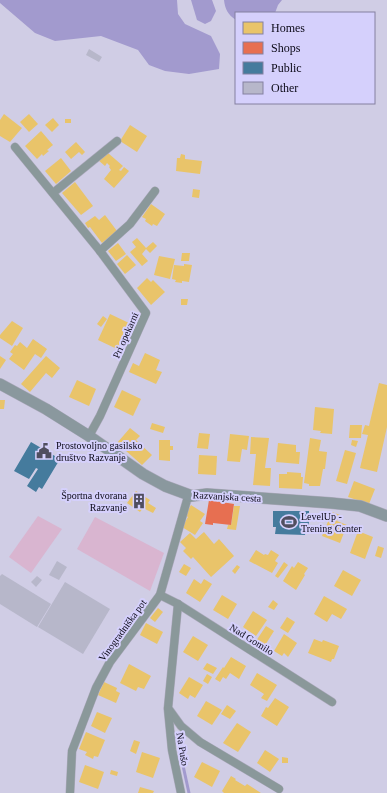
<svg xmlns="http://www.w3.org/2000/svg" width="387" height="793" font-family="Georgia,serif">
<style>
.green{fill:#d9b5d0}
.water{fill:#a29ace}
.homes{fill:#e9c46a}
.shops{fill:#e76f51}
.public{fill:#457b9d}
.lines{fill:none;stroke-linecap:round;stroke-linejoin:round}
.stream{stroke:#a29ace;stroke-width:3}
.building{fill:#b7b7ca}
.street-casing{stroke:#aeabbe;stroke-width:9}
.secondary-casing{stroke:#aeabbe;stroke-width:12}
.street{stroke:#8a989a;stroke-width:8}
.secondary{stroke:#8a989e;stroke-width:11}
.labels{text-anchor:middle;stroke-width:4;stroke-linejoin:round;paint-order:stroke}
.street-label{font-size:10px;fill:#0b0917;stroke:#d5d0fc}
.poi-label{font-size:10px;fill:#0b0917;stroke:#d5d0fc;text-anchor:start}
</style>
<rect width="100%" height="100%" fill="#d0cde5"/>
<g class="green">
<polygon points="38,516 62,529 31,573 9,557"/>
<polygon points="95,517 164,553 150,591 77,549"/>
</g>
<g class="water">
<polygon points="0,0 177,0 178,14 185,24 211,36 220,54 219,69 189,74 165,71 149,65 138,50 101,36 55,41 35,33 0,3"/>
<polygon points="191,0 212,0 216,11 211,21 205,24 197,20"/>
<path d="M224,0H282L278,5L275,13H236V20C228,15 225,9 224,0Z"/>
</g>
<g class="homes">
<polygon points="4,114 22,128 10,142 0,136 0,120"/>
<polygon points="29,114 38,124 29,132 20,122"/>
<polygon points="53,118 59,125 52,132 45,125"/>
<rect x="65" y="119" width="6" height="4"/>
<polygon points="130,125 147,136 137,152 120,141"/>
<polygon points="41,131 53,145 47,150 49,151 43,156 42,154 37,159 25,146"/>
<polygon points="76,142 85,152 82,155 79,152 71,159 65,152"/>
<polygon points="108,153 123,166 119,170 121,171 124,167 129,171 114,188 104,179 111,170 109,167 110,166 107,163 105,166 98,160 102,156 104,157"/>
<polygon points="181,154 185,155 185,159 202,161 200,174 176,171 177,158 180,158"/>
<polygon points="61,158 71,171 56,184 45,171"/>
<polygon points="75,182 93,206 81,215 62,193"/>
<polygon points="193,189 200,190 199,198 192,197"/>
<polygon points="151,204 165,214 157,226 153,224 152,226 145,221 146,219 142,217"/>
<polygon points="105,215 117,231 102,243 90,227 88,228 85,223 95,216 99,220"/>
<polygon points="137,238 146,248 153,242 157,246 150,253 146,249 142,254 148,261 142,266 130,252 136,247 132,242"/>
<polygon points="118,243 126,254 116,261 108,251"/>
<polygon points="182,253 190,253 189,261 181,261"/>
<polygon points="127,255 136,265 125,274 117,264"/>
<polygon points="159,256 175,259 170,279 154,275"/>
<polygon points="184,264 192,265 189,282 182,281 182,283 175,282 176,280 172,279 174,265 184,266"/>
<polygon points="147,278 151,282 153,280 165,292 151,305 137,288"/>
<polygon points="181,299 188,299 187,305 181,305"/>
<polygon points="110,314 129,323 117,349 98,340"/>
<polygon points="103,316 107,319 101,327 97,324"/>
<polygon points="12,321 23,328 12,346 0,338 0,335"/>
<polygon points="33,339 47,349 41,358 35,354 24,370 9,359 13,354 10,352 15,345 17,346 20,342 27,348"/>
<polygon points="145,353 160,360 156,370 162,372 156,384 129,372 133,363 139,366"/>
<polygon points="0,356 6,360 0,369"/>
<polygon points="46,356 60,368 52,378 46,373 30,392 21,384"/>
<polygon points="77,380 96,389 89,406 69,397"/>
<polygon points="379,383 387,385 387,427 377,472 360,468 368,435 362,434 365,425 369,426"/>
<polygon points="122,390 141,399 133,416 114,407"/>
<polygon points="0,400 5,400 4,409 0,409"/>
<polygon points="315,407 334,409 332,434 320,433 321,431 313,430"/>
<polygon points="152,423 165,427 163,433 150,429"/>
<polygon points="350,425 362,425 361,438 349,438"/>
<polygon points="130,428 140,436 136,440 138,442 152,455 142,465 117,443"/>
<polygon points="199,433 210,434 208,449 197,448"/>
<polygon points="230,434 249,436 247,450 242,449 240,462 227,461"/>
<polygon points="251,437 269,438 265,468 271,468 270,486 253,485 256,454 250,454"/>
<polygon points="310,438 321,440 319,451 327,452 325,469 323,469 320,486 309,486 309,484 304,483"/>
<polygon points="159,440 170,440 170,446 173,446 173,450 170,450 170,461 159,460"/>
<polygon points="352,440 358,441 356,447 351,445"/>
<polygon points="278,443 296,445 296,452 300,452 299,464 276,462"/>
<polygon points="345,450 356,453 347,484 336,481"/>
<polygon points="199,455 217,456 216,475 198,474"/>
<polygon points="287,472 301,473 301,477 303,477 302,489 279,488 279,474 287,474"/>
<polygon points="354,481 375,489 369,504 348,497"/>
<polygon points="136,491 150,500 148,503 156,508 153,513 143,508 140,512 127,503"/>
<polygon points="191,505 205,514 200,521 203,523 195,535 182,527 188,517 185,515"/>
<polygon points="234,506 240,506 236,530 227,529 228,525 231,525"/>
<polygon points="332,512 340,515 337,521 347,525 340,543 322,536"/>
<polygon points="358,531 373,537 365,559 350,553"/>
<polygon points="204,532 214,544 219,539 234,556 211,577 193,557 191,559 183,551 186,548 180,542 190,533 196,539"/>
<polygon points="378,546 384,548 381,558 375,556"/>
<polygon points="256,550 264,555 265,554 268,555 271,550 279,555 275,561 278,563 272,573 249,561"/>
<polygon points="284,562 288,565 278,578 275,576"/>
<polygon points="298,562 308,568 304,574 305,575 296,590 283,581 292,566 294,568"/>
<polygon points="184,564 191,568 186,576 179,572"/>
<polygon points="237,565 240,567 235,574 232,571"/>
<polygon points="343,570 361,580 352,596 334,586"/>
<polygon points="194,579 201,584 204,579 212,584 200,602 186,593"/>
<polygon points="222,595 237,604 228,619 213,610"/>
<polygon points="324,596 347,609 341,619 332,614 327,622 314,614"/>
<polygon points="273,600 278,604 274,610 268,607"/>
<polygon points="158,608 163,612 155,622 150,618"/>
<polygon points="253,611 267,620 256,636 243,627"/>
<polygon points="287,617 295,622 288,633 280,628"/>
<polygon points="146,623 163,632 157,644 140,635"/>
<polygon points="266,626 274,631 262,650 261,649 260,650 254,647 255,645 254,644"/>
<polygon points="284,634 297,643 288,657 284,653 282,656 274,651"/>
<polygon points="193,636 208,645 198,661 183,652"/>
<polygon points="314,639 322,642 323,640 339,646 334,659 332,659 331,662 308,653"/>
<polygon points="231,657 246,666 239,679 230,673 226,679 223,677 220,682 215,679 223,667 224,668"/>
<polygon points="207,663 217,668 213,674 203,669"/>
<polygon points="129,664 151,676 144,689 138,687 136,691 120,683"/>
<polygon points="257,673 277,685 267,701 261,698 264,694 250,685"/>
<polygon points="207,674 212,677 208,684 203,681"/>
<polygon points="189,677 203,685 195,698 190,695 188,699 179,693"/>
<polygon points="104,682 117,688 116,691 120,693 116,703 98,695"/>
<polygon points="275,698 289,707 277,726 261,716 266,707 268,708"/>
<polygon points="206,701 222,710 212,725 197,716"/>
<polygon points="227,705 236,711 230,719 221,714"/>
<polygon points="97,712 112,718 105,733 91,726"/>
<polygon points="237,723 251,732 238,752 223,743"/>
<polygon points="86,732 105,740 98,757 94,756 93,759 85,755 87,752 79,749"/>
<polygon points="134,740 140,742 136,754 130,751"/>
<polygon points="265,750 279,759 270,772 257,763"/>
<polygon points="142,752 160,758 153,778 136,772"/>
<polygon points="282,757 288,758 288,763 282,763"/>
<polygon points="202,762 220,771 212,787 194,777"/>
<polygon points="85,765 104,772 98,789 79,782"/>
<polygon points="111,770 118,772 117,776 110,774"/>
<polygon points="231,776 236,779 235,780 245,786 247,784 261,793 224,793 222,791"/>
<polygon points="140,787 154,791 153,793 138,793"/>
</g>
<polygon class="shops" points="209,500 234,504 231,525 213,523 213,525 205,524"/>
<g class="public">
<polygon points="31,442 60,459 42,489 39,487 36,492 27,486 38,469 36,468 29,479 14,471"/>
<polygon points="273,511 309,511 309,527 306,527 305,535 275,534 276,527 273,527"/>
</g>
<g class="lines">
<polyline class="stream" points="177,738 189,793"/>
</g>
<g class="building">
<polygon points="89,49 102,57 99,62 86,55"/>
<polygon points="57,561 67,567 59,580 49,575"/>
<polygon points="2,574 51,604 37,627 0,604 0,576"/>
<polygon points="37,576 42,580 36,587 31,582"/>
<polygon points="65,582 110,609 83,654 38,627"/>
</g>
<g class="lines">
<defs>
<g id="street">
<polyline points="15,147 100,251 146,313 100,416 89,436"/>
<polyline points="53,193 117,141"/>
<polyline points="100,251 130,224 155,191"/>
<polyline points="160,595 178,604 332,702"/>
<polyline points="178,604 168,708 181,726 200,742 279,789"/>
<polyline points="168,709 172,750 181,793"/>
<polyline points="70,793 72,751 96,688 110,662 160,595 187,500 192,496"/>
</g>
<polyline id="secondary" points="0,384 46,409 89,436 143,474 165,486 192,496 207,494 331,503 360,506 387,516"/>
</defs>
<use href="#street" class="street-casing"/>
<use href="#secondary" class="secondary-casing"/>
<use href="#street" class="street"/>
<use href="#secondary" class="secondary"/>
</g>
<defs>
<symbol id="civic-bare" viewBox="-9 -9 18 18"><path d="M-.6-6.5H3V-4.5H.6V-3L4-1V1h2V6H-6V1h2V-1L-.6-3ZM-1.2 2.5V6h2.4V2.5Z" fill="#504e5f" stroke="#d5d0fc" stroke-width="2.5" paint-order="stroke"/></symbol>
<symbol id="building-bare" viewBox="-9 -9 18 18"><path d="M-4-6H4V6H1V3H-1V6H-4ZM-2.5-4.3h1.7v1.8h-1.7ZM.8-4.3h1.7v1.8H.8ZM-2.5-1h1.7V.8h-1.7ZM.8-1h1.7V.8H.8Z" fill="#504e5f" stroke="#d5d0fc" stroke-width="2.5" paint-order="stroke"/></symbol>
<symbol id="stadium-bare" viewBox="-9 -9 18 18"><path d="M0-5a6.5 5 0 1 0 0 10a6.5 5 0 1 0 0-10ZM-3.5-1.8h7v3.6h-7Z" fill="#504e5f" stroke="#d5d0fc" stroke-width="2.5" paint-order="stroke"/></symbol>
</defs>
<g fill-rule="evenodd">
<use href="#civic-bare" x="33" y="440" width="22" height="22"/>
<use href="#building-bare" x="128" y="490" width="22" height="22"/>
<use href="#stadium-bare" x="278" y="511" width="22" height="22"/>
</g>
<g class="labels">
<g class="street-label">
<text transform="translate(125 335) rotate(-66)" y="4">Pri opekarni</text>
<text transform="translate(227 496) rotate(3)" y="4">Razvanjska cesta</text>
<text transform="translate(122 630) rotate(-54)" y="4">Vinogradniška pot</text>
<text transform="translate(252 639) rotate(32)" y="4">Nad Gomilo</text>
<text transform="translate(183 749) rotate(81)" y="4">Na Pušo</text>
</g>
<g class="poi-label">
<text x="56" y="449">Prostovoljno gasilsko<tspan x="56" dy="12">društvo Razvanje</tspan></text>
<text x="127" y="499" text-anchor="end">Športna dvorana<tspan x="127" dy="12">Razvanje</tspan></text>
<text x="301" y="520">LevelUp -<tspan x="301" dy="12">Trening Center</tspan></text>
</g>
</g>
<rect x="235" y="12" width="140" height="92" fill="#d5d0fc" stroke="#8480a0"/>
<rect x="243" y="22" width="20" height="12" fill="#e9c46a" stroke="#8480a0"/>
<text x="271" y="32" font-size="12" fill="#0b0917">Homes</text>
<rect x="243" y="42" width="20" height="12" fill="#e76f51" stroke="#8480a0"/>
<text x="271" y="52" font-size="12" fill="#0b0917">Shops</text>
<rect x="243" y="62" width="20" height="12" fill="#457b9d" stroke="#8480a0"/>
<text x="271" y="72" font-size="12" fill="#0b0917">Public</text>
<rect x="243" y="82" width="20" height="12" fill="#b7b7ca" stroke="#8480a0"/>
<text x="271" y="92" font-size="12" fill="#0b0917">Other</text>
</svg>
